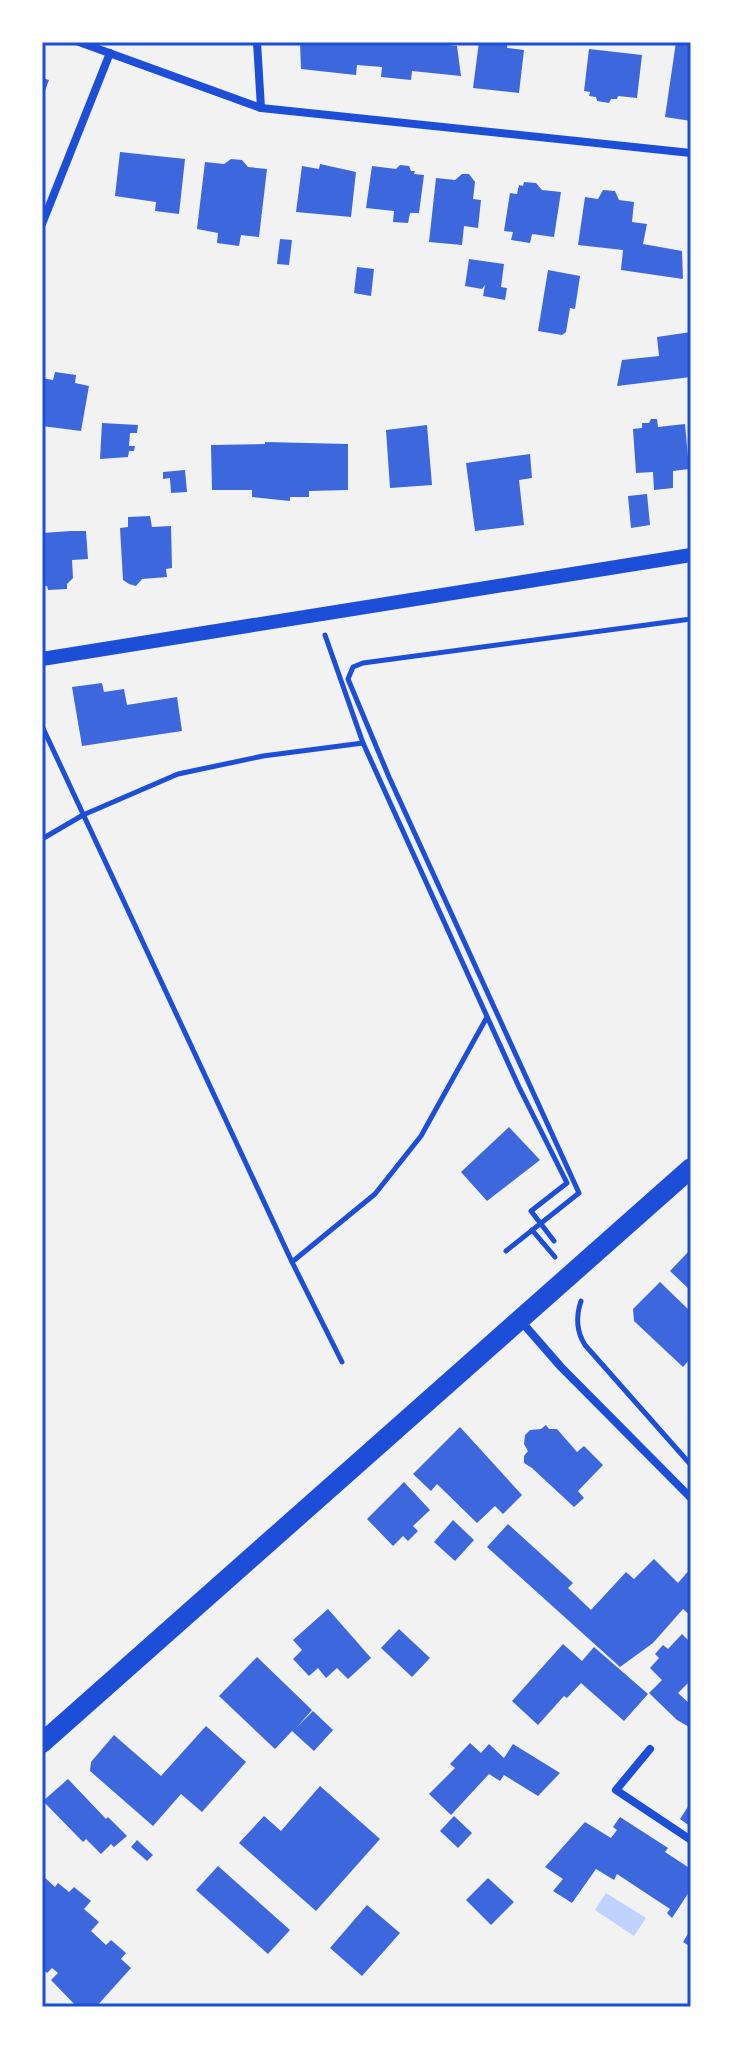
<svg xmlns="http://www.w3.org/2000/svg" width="733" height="2049" font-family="'Golos Text',sans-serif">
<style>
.water{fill:#bfd3fe}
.building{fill:#3d67dc}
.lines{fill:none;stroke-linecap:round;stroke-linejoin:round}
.path{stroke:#1d4ed8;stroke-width:5}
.minor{stroke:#1d4ed8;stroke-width:8}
.tertiary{stroke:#1d4ed8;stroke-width:14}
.primary{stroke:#1d4ed8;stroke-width:20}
.neatline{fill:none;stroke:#1d4ed8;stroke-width:3}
</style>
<rect width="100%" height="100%" fill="#f2f2f2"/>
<polygon class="water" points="606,1893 646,1918 634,1936 595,1910"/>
<g class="building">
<polygon points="300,42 422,42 457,46 461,76 412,71 411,80 381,77 382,67 357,65 356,75 301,69"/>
<polygon points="479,42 508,42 507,48 524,50 519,93 473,88"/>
<polygon points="676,42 691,42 691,121 665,117"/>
<polygon points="589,49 642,55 637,98 618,96 617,99 611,99 609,103 597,101 596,97 589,96 590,92 584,91"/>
<polygon points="42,78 49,80 42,99"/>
<polygon points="120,152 185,159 179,214 155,211 156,202 115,196"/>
<polygon points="231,159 242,160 248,167 267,169 259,237 241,235 239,246 217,243 218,233 197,229 205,162 224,164"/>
<polygon points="320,164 356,172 351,217 296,212 302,166 319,169"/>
<polygon points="400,165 409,166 411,171 415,171 414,174 424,175 419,213 410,213 408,223 393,222 394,211 366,208 372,166 396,169"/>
<polygon points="462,174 469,174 475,182 473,199 481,200 478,228 464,226 462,245 429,242 436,178 455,180"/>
<polygon points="524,182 536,183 542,190 561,192 554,237 532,234 530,243 511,240 513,232 504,231 510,193 517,194 519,185 523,186"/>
<polygon points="603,190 615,191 619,200 634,202 632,222 647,224 643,244 682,251 683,279 621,270 623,250 578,245 585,197 598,199"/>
<polygon points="280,239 292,240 289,265 277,264"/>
<polygon points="469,259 504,264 501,287 507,288 505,300 483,296 485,285 482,289 465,286"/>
<polygon points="357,267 374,269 371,296 354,293"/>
<polygon points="548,270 580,276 575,309 570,308 566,332 562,335 538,331"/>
<polygon points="691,332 688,352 691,377 617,386 622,360 659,356 657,337"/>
<polygon points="55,372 76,375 75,383 89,386 81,431 42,426 42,378 53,380"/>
<polygon points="651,419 657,419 658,427 685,424 689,469 673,471 673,488 654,490 653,472 636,473 633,429 642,428 642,423 649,423"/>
<polygon points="102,423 138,425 137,433 130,433 129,446 135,446 134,451 129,451 128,457 100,459"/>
<polygon points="427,425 432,485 390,488 386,430"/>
<polygon points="265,442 348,444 348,490 309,491 309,497 290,497 290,501 252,497 252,490 212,490 211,445 265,444"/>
<polygon points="530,454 532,478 519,480 524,525 475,531 466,463"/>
<polygon points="185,470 187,492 171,493 170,478 163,479 163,472"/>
<polygon points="647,494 650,525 631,528 628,496"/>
<polygon points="150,516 152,527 171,526 172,568 166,569 167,577 142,579 136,586 129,584 123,580 120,528 128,527 128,517"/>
<polygon points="71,531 86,531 88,559 72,560 73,578 67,584 67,589 48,590 47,586 42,586 42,533"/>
<polygon points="102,683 104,692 124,689 127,705 177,697 182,731 82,746 72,687"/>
<polygon points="509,1127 540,1160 487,1201 461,1172"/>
<polygon points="691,1249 691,1291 670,1271"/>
<polygon points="660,1282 691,1312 691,1358 683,1367 634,1321 633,1309"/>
<polygon points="546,1425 549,1429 557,1429 577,1452 584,1446 603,1465 578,1491 584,1498 574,1507 532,1468 524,1463 524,1456 528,1451 524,1444 525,1435 530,1430 541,1429"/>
<polygon points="460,1427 522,1495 503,1514 495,1506 477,1523 437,1484 431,1491 413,1474"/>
<polygon points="404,1482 430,1510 413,1526 418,1531 408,1541 403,1536 393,1546 367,1519"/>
<polygon points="453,1520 474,1540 455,1561 434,1542"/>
<polygon points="508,1524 573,1583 568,1588 591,1610 626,1572 634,1579 654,1559 678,1583 691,1568 691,1616 683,1609 653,1643 620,1667 487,1547"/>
<polygon points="328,1609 371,1658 348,1679 337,1668 326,1678 318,1668 309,1676 293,1659 302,1650 293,1640"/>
<polygon points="399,1629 430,1658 412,1677 381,1648"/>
<polygon points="682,1634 691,1643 691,1680 678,1693 691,1705 691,1728 677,1720 649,1693 662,1680 650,1668 659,1658 655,1654 663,1645 668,1649"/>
<polygon points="563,1644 582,1661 594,1647 648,1694 624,1721 581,1683 567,1698 564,1696 538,1725 512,1701"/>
<polygon points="257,1657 312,1710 296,1728 313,1711 333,1730 314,1751 292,1731 275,1749 219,1696"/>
<polygon points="206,1726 246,1762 202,1812 181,1794 153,1826 90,1771 91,1762 114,1735 161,1776"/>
<polygon points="470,1743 481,1753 489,1744 504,1758 513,1744 560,1773 538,1796 504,1775 500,1781 489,1774 451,1815 429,1794 455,1768 450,1764"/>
<polygon points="68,1779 106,1819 108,1817 127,1836 114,1847 111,1844 101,1854 86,1839 83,1842 43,1801"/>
<polygon points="320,1786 380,1839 316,1911 239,1843 264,1816 281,1831"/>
<polygon points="691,1802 691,1827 680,1819"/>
<polygon points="454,1816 472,1833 458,1848 440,1831"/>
<polygon points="620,1817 668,1848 665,1852 691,1869 691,1889 672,1918 667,1913 670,1909 617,1874 614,1880 596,1869 572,1903 553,1891 563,1879 545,1867 585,1822 611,1838 617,1830 613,1827"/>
<polygon points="137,1840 153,1855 147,1861 131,1847"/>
<polygon points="218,1866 290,1930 268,1954 196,1890"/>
<polygon points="42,1875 55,1887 58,1883 69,1892 74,1887 91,1901 84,1909 99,1922 91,1931 106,1945 111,1940 126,1953 121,1959 131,1968 96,2007 77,2007 51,1980 58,1973 52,1968 47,1973 42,1968"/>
<polygon points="488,1878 514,1902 491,1925 466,1900"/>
<polygon points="367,1905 400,1933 362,1976 330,1948"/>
<polygon points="691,1929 691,1947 683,1942"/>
</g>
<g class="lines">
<g class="path">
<polyline points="325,635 363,743 519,1087 567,1183 531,1211 554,1241"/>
<polyline points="42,726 292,1262 342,1362"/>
<polyline points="42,839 83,815 178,774 263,756 363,743"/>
<polyline points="532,1230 555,1257"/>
<polyline points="506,1251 579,1193 389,777 348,679 353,667 363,663 691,619"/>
<polyline points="292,1262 375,1194 421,1136 487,1017"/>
<path d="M581,1301C576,1316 576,1331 585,1345L691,1465"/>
</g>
<g class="minor">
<polyline points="79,42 261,108 691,153"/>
<polyline points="257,42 261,108"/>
<polyline points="42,224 110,53"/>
<polyline points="520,1320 561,1367 691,1498"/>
<polyline points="650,1749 616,1790 691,1840"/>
</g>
<polyline class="tertiary" points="42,659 691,555"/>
<polyline class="primary" points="42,1743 691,1168"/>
</g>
<rect width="733" height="2049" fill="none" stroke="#ffffff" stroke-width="88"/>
<rect x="44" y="44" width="645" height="1961" class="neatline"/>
</svg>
